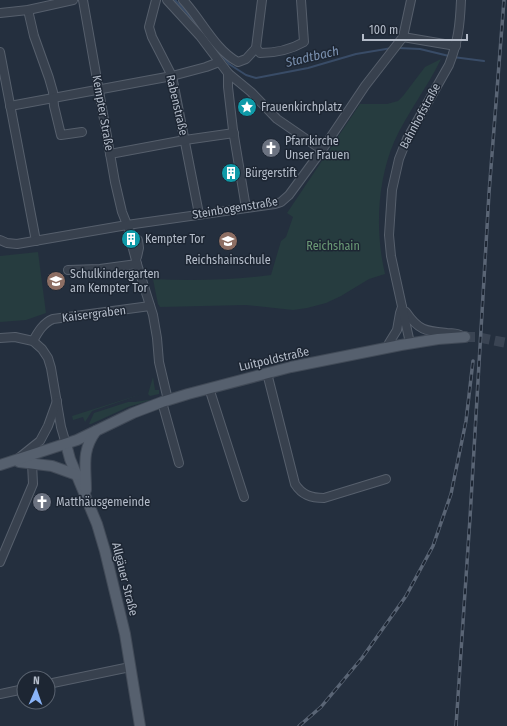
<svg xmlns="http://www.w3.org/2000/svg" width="507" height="726" font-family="'Fira Sans Condensed',sans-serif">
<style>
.green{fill:#263c3f}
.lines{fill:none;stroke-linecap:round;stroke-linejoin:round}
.stream{stroke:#394c67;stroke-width:2}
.minor-tunnel{stroke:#3a4453;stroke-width:8;stroke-dasharray:8 4;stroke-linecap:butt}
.major-tunnel{stroke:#3a4453;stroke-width:10;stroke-dasharray:10 5;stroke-linecap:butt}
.minor-casing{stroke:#565f6c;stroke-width:10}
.major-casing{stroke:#414a57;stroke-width:12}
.minor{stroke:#38414e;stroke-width:8}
.major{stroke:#56606e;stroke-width:10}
.rail-casing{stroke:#5a6575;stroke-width:3.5}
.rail{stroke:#1d2633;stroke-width:2;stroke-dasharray:6;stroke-linecap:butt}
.labels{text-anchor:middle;stroke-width:3;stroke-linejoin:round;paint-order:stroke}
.street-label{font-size:12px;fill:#b4bcc9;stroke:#1d2633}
.poi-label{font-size:12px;fill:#b4bcc9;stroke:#1d2633;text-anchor:start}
.park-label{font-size:12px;fill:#6b9a76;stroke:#1d2633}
.water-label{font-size:13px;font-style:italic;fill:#7c92b1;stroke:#1d2633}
</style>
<rect width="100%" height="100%" fill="#242f3e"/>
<g class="green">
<path d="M441,59C427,88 407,113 394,142C377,182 375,232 385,274L369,279L341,296L326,303L307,308L293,310L246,305L160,307L158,304L153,279C193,281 232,280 271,275L281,241L286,237L293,217L287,213L360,104H387L398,101L403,96L425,67Z"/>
<polygon points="38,252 46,313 26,320 0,322 0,256"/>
<polygon points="153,377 155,390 159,390 159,394 150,396 148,394"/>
<polygon points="142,394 92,411 85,422 83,417 73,420 72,416"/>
<polygon points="148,400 151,400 128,407 91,424 89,424 94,413 128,402 135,402"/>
</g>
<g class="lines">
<g class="stream">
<polyline points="175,0 198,25"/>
<polyline points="398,48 420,49 449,56"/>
<polyline points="221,54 229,64 246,75 256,78 308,68 356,54 392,48"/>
<polyline points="453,57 484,61"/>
</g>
<polyline class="minor-tunnel" points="130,232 132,245"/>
<polyline class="major-tunnel" points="465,337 477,337 507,343"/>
<defs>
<g id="minor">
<polyline points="83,0 115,182 122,212 130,232"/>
<polyline points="156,0 149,27 152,37 172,76 199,214"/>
<polyline points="167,0 200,36 228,73 251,92 277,119 322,150"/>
<path d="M183,0C201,19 215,50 238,62L246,59L256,48L262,0"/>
<polyline points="28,10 34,36 49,78 53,92 54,106 61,135 82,132"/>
<polyline points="0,13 28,10 73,0"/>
<polyline points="403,37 456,46"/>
<path d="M256,48L260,53C275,53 290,50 304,42L301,0"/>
<polyline points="0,52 36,241"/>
<polyline points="228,73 228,87 233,130 246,208"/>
<polyline points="10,106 172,76 206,67 219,62"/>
<polyline points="110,154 185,140 234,133"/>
<polyline points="0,240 7,243 17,244 127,225 275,204 281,202 289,195 322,150 365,86 403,37 411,0"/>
<polyline points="132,245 137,264 153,315 157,338 159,362 168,400"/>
<polyline points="137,257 139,248 138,240"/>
<polyline points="68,270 100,269 137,264"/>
<path d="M406,312C419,331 426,331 447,333C452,333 456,333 460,335"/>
<polyline points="0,338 15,337 33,341 42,349 48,358 51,368 61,427 66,444"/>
<path d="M33,341C38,332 43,323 53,319L150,306"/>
<polyline points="389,343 397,330 400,313 402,307"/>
<path d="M410,343L391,256L389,235L392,190L399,159L407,139L449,65C458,42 460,25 461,0"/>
<path d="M267,373L295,484C302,495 311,498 324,498L386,479"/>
<polyline points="209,388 244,497"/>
<polyline points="162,402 179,463"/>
<polyline points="20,457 40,441 48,426 57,401"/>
<polyline points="0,562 33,484 32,463"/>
<polyline points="48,684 130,667"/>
<polyline points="0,694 24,689"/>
</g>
<g id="major">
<polyline points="66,444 70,459 97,524 105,551 125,634 140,726"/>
<polyline points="19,462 52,466 77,475"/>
<polyline points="0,465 77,440 133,413 162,402 188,394 291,367 401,345 438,339 465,337"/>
<path d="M86,490C86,467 81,451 96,431"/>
</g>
</defs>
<use href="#minor" class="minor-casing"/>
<use href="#major" class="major-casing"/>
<use href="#minor" class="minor"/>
<use href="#major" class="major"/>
<defs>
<g id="rail">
<polyline points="299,726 321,707 362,658 406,596 433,546 451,494 466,421 473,361"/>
<polyline points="456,726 470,518 489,193 504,0"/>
</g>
</defs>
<use href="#rail" class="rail-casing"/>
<use href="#rail" class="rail"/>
</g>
<defs>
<symbol id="sight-disc" viewBox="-11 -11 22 22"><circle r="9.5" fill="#0f9aa8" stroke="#1d2633"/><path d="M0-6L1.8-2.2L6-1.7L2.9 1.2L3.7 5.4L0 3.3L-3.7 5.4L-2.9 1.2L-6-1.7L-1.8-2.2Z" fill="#fff"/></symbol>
<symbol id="church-disc" viewBox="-11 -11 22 22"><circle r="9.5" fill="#6b7280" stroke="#1d2633"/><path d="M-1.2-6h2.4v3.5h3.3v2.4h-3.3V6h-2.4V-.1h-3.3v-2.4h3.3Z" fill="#fff"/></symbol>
<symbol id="building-disc" viewBox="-11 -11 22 22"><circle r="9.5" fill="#0f9aa8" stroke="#1d2633"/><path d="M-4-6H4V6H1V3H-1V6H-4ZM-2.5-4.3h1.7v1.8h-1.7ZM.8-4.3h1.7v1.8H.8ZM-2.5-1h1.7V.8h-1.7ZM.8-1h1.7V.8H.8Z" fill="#fff"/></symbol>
<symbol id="school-disc" viewBox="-11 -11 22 22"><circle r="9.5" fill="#8d6e63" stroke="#1d2633"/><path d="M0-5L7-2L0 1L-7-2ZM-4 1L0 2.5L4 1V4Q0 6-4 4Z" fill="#fff"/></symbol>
</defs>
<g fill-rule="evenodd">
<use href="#sight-disc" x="236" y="96" width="22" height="22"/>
<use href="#church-disc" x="260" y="137" width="22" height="22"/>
<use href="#building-disc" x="220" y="162" width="22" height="22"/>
<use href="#building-disc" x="120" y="228" width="22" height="22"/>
<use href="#school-disc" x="217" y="230" width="22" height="22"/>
<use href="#school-disc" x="45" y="270" width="22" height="22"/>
<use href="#church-disc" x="31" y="491" width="22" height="22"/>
</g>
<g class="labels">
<g class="street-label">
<text transform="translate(177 105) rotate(77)" y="4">Rabenstraße</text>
<text transform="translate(103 113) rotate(80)" y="4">Kempter Straße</text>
<text transform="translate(420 116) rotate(-62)" y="4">Bahnhofstraße</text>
<text transform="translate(235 208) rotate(-9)" y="4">Steinbogenstraße</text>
<text transform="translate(94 314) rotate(-7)" y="4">Kaisergraben</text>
<text transform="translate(274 359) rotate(-13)" y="4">Luitpoldstraße</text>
<text transform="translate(125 579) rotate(76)" y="4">Allgäuer Straße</text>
</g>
<g class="poi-label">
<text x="261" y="111">Frauenkirchplatz</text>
<text x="285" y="145">Pfarrkirche<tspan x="285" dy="14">Unser Frauen</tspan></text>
<text x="245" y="177">Bürgerstift</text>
<text x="145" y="243">Kempter Tor</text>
<text x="228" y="264" text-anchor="middle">Reichshainschule</text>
<text x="70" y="278">Schulkindergarten<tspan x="70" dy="14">am Kempter Tor</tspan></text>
<text x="56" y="506">Matthäusgemeinde</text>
</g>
<g class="park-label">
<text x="333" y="250">Reichshain</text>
</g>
<g class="water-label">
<text transform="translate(312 56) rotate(-13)" y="5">Stadtbach</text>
</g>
</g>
<g transform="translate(36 690) rotate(2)"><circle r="19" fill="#1d2633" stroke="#59626f"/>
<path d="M0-3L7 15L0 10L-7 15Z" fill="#8ab4f8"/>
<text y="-6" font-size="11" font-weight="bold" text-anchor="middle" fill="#b4bcc9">N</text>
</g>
<path d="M363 34v6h104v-6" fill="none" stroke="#b4bcc9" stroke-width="2"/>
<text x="369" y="34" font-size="12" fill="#b4bcc9" stroke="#1d2633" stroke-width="3" paint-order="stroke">100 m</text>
</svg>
